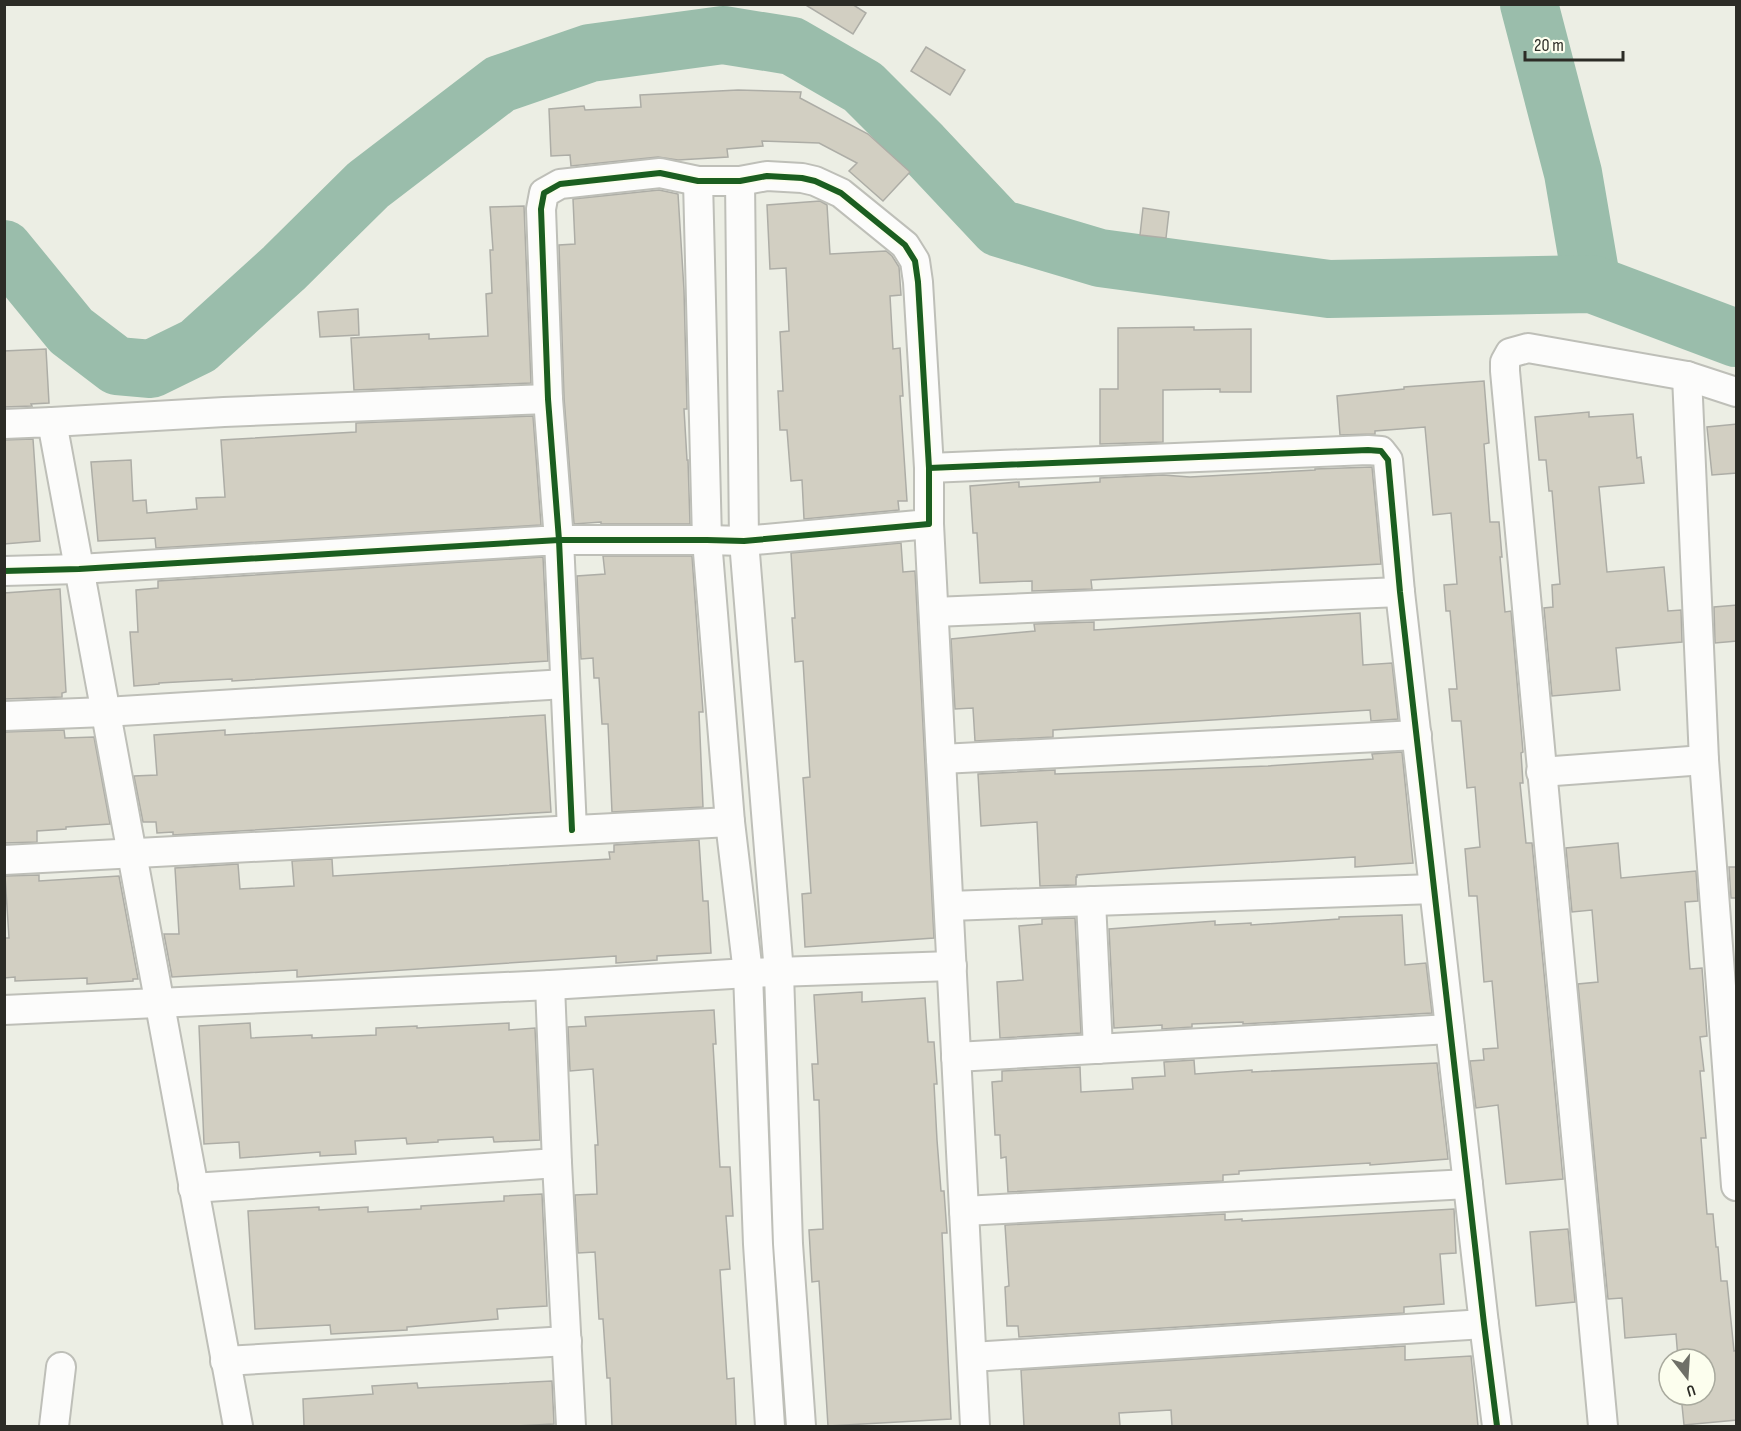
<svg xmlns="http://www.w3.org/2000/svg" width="1741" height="1431" font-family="'Sofia Sans Condensed',sans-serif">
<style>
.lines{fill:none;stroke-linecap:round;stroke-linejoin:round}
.river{stroke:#9abdab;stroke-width:58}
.building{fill:#d2cfc2;stroke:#adada6;stroke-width:1.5}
.street-casing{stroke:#bebfb8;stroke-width:32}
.street{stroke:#fcfcfb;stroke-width:28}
.cycleway-casing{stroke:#fcfeee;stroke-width:10}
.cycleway{stroke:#1b5e20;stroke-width:6}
</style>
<rect width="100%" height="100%" fill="#eceee4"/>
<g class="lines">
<g class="river">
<polyline points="1529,4 1573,173 1592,284"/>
<polyline points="4,249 71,331 117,366 151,369 198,346 284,268 368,185 500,84 590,53 723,35 792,46 863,87 922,146 999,228 1100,258 1329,289 1592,284 1736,338"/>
</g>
</g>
<g class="building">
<polygon points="804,4 852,4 866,13 853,34"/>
<polygon points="926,47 965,70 950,95 911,71"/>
<polygon points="738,90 801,92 800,98 868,134 910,172 883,201 849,171 857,163 819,143 762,141 763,146 727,149 728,157 678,160 658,157 571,166 570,155 551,156 549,109 584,106 585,110 641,107 640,95"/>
<polygon points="659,190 678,194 684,290 687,409 684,409 687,460 688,460 690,524 601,524 601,522 574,524 564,398 559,245 575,244 573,199"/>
<polygon points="820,201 827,205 830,254 886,251 892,256 899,267 901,295 890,296 893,349 900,348 903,396 900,396 907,501 898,501 899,510 804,519 802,480 791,481 787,430 780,430 778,391 783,391 780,332 789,331 786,268 770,269 767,205"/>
<polygon points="524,206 531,383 354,390 351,338 429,334 429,339 488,336 486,294 492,293 490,250 493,250 490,207"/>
<polygon points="1143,208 1169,212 1166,238 1140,235"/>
<polygon points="358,309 359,335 320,337 318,312"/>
<polygon points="1194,327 1194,330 1251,329 1251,392 1220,392 1220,389 1163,390 1163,442 1100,444 1100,389 1118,389 1118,328"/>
<polygon points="46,349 49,403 31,404 32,406 4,407 4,351"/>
<polygon points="1484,381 1489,443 1484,444 1490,522 1499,522 1502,557 1500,557 1505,612 1511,611 1523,752 1521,753 1523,783 1520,783 1526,843 1532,843 1563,1179 1506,1184 1498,1105 1476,1108 1470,1061 1484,1060 1483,1049 1498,1048 1492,981 1484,982 1477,896 1469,896 1465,849 1480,847 1475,787 1467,788 1461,721 1452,721 1449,689 1457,689 1450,611 1446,611 1444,585 1457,584 1451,513 1433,515 1425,427 1375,431 1375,434 1340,435 1337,396 1404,389 1404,387"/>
<polygon points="1589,412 1589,417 1633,414 1637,458 1641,457 1644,483 1599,487 1607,572 1664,567 1668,611 1681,610 1682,642 1616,648 1620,690 1552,696 1544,608 1553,607 1552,585 1560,584 1552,491 1549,491 1546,460 1539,460 1535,417"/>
<polygon points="533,416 541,525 156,548 155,538 98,541 91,462 131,460 133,501 146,500 147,513 197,509 196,498 225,497 221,440 356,432 356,423"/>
<polygon points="1737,424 1737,473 1712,475 1707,427"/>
<polygon points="33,439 40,541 4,544 4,440"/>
<polygon points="1372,467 1381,564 1091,580 1092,589 1032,591 1032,581 980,583 977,533 973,533 970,486 1019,482 1019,487 1100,482 1100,478 1163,475 1190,477 1315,470 1315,469"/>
<polygon points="901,543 903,572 915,571 934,938 805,947 802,894 811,893 803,778 810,777 803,661 795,662 792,618 795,618 791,553"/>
<polygon points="603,556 692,556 703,712 699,712 703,807 612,812 608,724 602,724 599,678 594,678 593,658 581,659 577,576 605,574"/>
<polygon points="543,557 548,661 232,681 232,679 159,683 159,684 134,686 130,632 138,632 136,590 158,588 158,581"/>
<polygon points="60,589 66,692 62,693 62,697 4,699 4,593"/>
<polygon points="1737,605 1737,641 1715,643 1714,607"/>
<polygon points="1360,613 1363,665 1392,663 1398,719 1371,721 1370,710 1053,730 1053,737 975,741 973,708 955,709 951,639 1035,631 1034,624 1094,622 1094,630"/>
<polygon points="545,715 551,812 173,835 173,832 157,833 156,822 143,822 134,776 157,775 154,735 225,730 225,735"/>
<polygon points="64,730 65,738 94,737 110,824 66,827 66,829 37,831 37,842 4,843 4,732"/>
<polygon points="1402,752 1413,863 1355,867 1355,857 1175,868 1077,875 1077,877 1076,877 1076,885 1040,886 1037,822 981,826 978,774 1055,770 1055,774 1268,766 1373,759 1372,754"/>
<polygon points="699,840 703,901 708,901 711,953 657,956 657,960 616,963 616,956 297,977 297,970 172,977 164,934 179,934 175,868 238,864 240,889 294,886 292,861 332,859 333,876 610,859 609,852 614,852 614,845"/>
<polygon points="1618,843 1621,878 1696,871 1698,901 1685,902 1690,969 1702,968 1707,1036 1700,1037 1704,1071 1700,1071 1706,1138 1701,1138 1707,1214 1713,1214 1716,1247 1718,1247 1721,1281 1727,1281 1734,1351 1737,1350 1737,1420 1684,1425 1681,1395 1705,1395 1705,1359 1678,1359 1676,1334 1625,1338 1622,1298 1608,1299 1578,984 1598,982 1592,910 1572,912 1566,848"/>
<polygon points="1729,867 1737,867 1737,898 1731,898"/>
<polygon points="39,875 39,881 119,876 138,979 133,979 133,981 87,984 87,978 15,981 15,977 4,978 4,938 9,938 5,876"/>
<polygon points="1402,915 1405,965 1426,963 1432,1013 1243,1024 1243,1022 1192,1024 1192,1027 1162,1029 1162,1025 1114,1028 1109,929 1215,921 1215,925 1251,923 1251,925 1339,919 1339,917"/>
<polygon points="1075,918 1081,1033 1000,1038 997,982 1023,980 1019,926 1042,924 1042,919"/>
<polygon points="862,992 862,1002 925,998 928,1042 934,1042 937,1084 934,1084 937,1140 941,1191 944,1191 947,1233 942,1233 951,1419 828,1426 819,1281 812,1282 809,1230 823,1229 819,1100 814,1100 812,1064 818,1064 814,995"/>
<polygon points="714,1010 716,1044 713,1044 720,1167 730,1167 733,1216 726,1216 730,1269 720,1270 727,1379 734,1378 736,1426 612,1426 610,1378 607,1378 603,1319 599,1319 595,1252 578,1253 575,1195 597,1194 595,1145 598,1145 593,1069 570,1071 568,1027 586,1026 585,1017"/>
<polygon points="250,1023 251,1038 312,1035 312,1038 376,1035 376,1028 417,1026 417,1028 509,1023 509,1030 535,1028 540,1140 494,1142 493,1137 438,1140 438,1142 407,1144 406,1138 355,1141 356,1154 320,1156 320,1152 240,1158 239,1142 204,1144 199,1026"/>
<polygon points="1194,1060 1195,1074 1252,1070 1252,1072 1437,1063 1448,1159 1370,1165 1370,1163 1239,1171 1239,1174 1223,1175 1223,1181 1008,1192 1006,1157 1001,1158 1000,1135 995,1135 992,1082 1002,1081 1002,1071 1080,1067 1081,1092 1133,1089 1132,1078 1165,1076 1164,1062"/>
<polygon points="542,1194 547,1306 497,1309 498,1319 407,1327 407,1330 331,1334 330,1325 255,1329 248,1211 319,1207 319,1210 368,1207 368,1212 421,1209 421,1206 504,1201 504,1196"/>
<polygon points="1454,1209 1456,1253 1440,1254 1444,1304 1404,1307 1404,1313 1019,1337 1018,1326 1007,1326 1005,1287 1009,1286 1005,1225 1225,1214 1225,1220 1242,1219 1242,1221"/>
<polygon points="1568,1229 1575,1302 1536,1306 1530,1232"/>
<polygon points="1405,1346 1405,1360 1471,1356 1478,1426 1172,1426 1171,1410 1119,1413 1120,1426 1024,1426 1021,1370"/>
<polygon points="552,1381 554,1424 516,1426 304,1426 303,1399 373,1394 372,1386 417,1383 418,1388"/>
</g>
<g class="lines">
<defs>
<g id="street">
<polyline points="698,181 707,540 730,822 748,973 758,1244 770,1426"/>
<polyline points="740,181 744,541 779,973 788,1244 801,1426"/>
<polyline points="1687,376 1704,760 1736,1186"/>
<polyline points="52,422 224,412 548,399"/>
<polyline points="4,424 52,422 238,1426"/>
<polyline points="929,468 1368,450 1381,451 1388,460 1400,592 1484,1324 1497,1426"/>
<polyline points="929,524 975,1426"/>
<polyline points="4,571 79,569 559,540 707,540 744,541 929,524 929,468 918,282 915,261 905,245 841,193 815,181 802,178 767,176 740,181 698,181 660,173 560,184 544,193 541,209 548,399 559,540 572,830"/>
<polyline points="934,612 1400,592"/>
<polyline points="4,716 105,712 565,684"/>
<polyline points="941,759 1417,735"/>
<polyline points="1541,772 1704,760"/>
<polyline points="4,860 730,822"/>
<polyline points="1091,901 1098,1049"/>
<polyline points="949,906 1434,889"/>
<polyline points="550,985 557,1163 571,1426"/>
<polyline points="4,1010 550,985 748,973 952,966"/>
<polyline points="956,1057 1450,1029"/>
<polyline points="193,1188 557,1163"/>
<polyline points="964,1211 1468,1184"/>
<polyline points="972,1357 1484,1324"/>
<polyline points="225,1361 567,1341"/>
<polyline points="54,1426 61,1367"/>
<polyline points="1603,1426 1505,371 1505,362 1510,353 1528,348 1687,376 1736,392"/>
</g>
</defs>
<use href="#street" class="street-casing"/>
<use href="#street" class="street"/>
<defs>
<g id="cycleway">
<polyline points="929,468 1368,450 1381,451 1388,460 1400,592 1484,1324 1497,1426"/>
<polyline points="4,571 79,569 559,540 707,540 744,541 929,524 929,468 918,282 915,261 905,245 841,193 815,181 802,178 767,176 740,181 698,181 660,173 560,184 544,193 541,209 548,399 559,540 572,830"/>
</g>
</defs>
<use href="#cycleway" class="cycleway-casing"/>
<use href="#cycleway" class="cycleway"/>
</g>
<rect width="1741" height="1431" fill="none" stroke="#2c2c26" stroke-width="12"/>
<g transform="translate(1687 1377) rotate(163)"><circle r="28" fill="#fcfeee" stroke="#a9aa9e" stroke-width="1.5"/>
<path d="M0-4.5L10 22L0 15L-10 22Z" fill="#6f7068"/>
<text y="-9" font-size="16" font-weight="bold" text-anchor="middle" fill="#2c2c26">U</text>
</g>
<path d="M1525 51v9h98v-9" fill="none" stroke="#2c2c26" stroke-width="3"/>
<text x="1534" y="51" font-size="18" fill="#2c2c26" stroke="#fcfeee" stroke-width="4.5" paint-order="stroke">20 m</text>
</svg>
